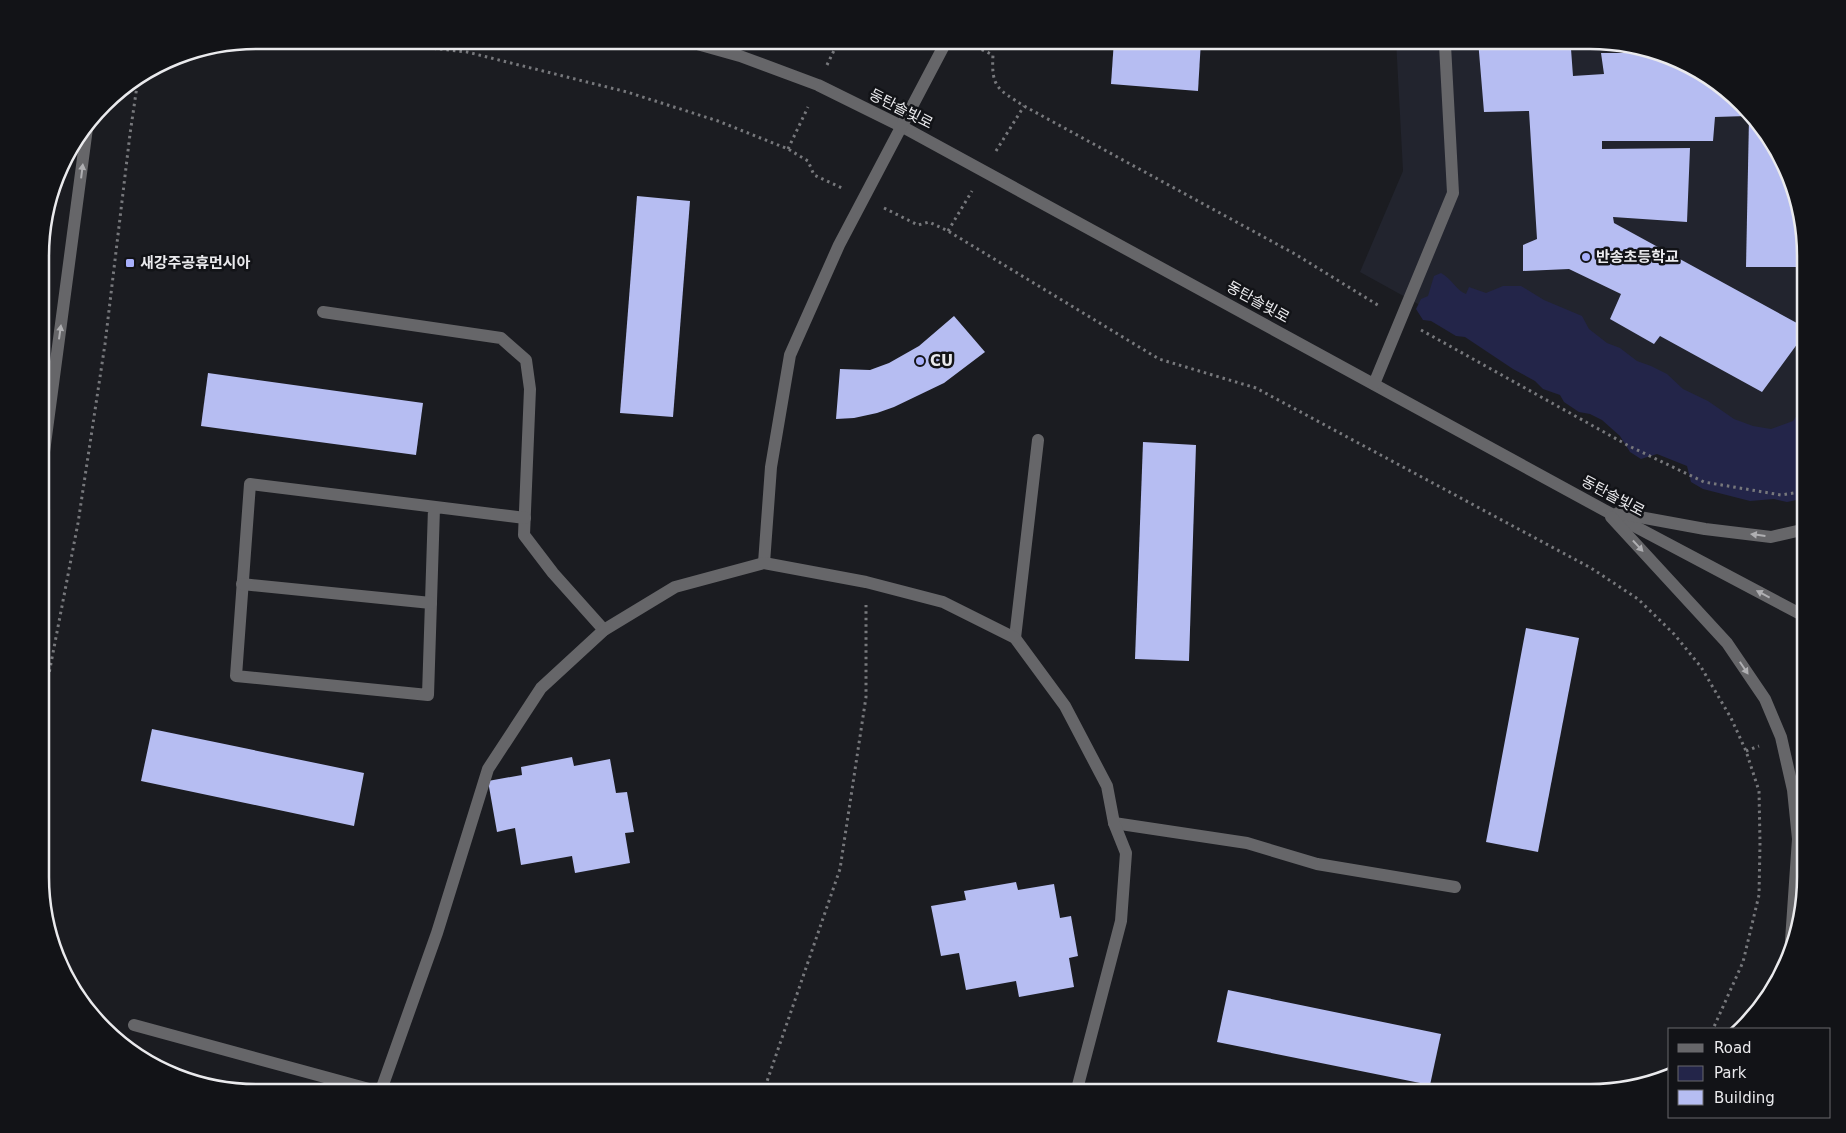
<svg xmlns="http://www.w3.org/2000/svg" width="1846" height="1133" font-family="'DejaVu Sans','Noto Sans KR',sans-serif">
<style>
.built{fill:#22242e}
.green{fill:#232549}
.building{fill:#b6bdf2}
.lines{fill:none;stroke-linecap:round;stroke-linejoin:round}
.path{stroke:#77787c;stroke-width:3;stroke-dasharray:2.5 4;stroke-linecap:butt}
.minor{stroke:#666669;stroke-width:12}
.oneway{fill:#afafb2}
.poi-dot{fill:#a8b0fc;stroke:#121317;stroke-width:2}
.labels{text-anchor:middle;stroke-width:5;stroke-linejoin:round;paint-order:stroke}
.street-label{font-size:15px;fill:#eaeaed;stroke:#121317}
.poi-label{font-size:15px;font-weight:bold;fill:#eaeaed;stroke:#121317;text-anchor:start}
.rim{fill:none;stroke:#eaeaed;stroke-width:2.5}
</style>
<rect width="100%" height="100%" fill="#1b1c21"/>
<polygon class="built" points="1396,40 1590,40 1646,47 1710,76 1777,148 1806,242 1806,442 1680,449 1360,272 1403,171"/>
<path class="green" d="M1441,273C1452,279 1456,290 1466,294L1469,287L1486,293L1503,286H1521L1544,300L1582,316L1589,329L1607,343L1620,348L1637,361L1651,366L1667,374L1683,389L1708,401L1734,419L1753,426L1771,429L1793,421L1806,402V498L1787,502L1774,499L1750,501L1703,489L1691,482L1687,466L1657,454L1641,459L1630,452L1620,436L1602,420L1590,414L1579,412L1564,402L1560,395L1543,389L1535,381L1513,369L1465,337L1456,336L1431,321L1423,320L1416,309L1421,299L1428,296L1434,276Z"/>
<g class="building">
<polygon points="1114,40 1201,40 1198,91 1111,84"/>
<polygon points="1478,40 1539,40 1540,50 1571,49 1573,76 1604,74 1601,53 1659,53 1710,76 1747,116 1715,117 1713,141 1602,141 1602,149 1690,148 1687,222 1613,217 1614,223 1806,328 1806,332 1762,392 1660,336 1654,344 1610,319 1621,294 1569,269 1523,271 1523,245 1537,239 1529,111 1484,112"/>
<polygon points="1749,118 1777,148 1806,242 1806,267 1746,267"/>
<polygon points="637,196 690,201 673,417 620,413"/>
<polygon points="954,316 985,352 944,383 894,407 877,413 854,418 836,419 840,369 870,370 889,363 919,346"/>
<polygon points="208,373 423,403 416,455 201,426"/>
<polygon points="1143,442 1196,445 1189,661 1135,659"/>
<polygon points="1526,628 1579,638 1538,852 1486,842"/>
<polygon points="152,729 364,773 354,826 141,781"/>
<polygon points="572,757 574,766 610,759 616,793 627,792 634,832 625,833 630,863 575,873 572,856 521,865 515,828 497,832 488,781 522,775 521,767"/>
<polygon points="1016,882 1018,890 1054,884 1060,918 1071,916 1078,956 1069,958 1074,987 1019,997 1016,981 966,990 959,953 941,956 931,906 966,900 964,891"/>
<polygon points="1228,990 1441,1034 1430,1085 1217,1042"/>
</g>
<g class="lines">
<g class="path">
<polyline points="356,40 467,52 627,92 718,121 788,149 808,161 814,175 842,188"/>
<path d="M970,44L993,55C991,88 998,89 1024,106L1295,254L1381,307"/>
<polyline points="827,65 839,40"/>
<polyline points="128,84 137,86"/>
<polyline points="788,149 808,107"/>
<polyline points="996,151 1024,106"/>
<polyline points="884,208 918,225 929,222 948,231 1159,359 1256,388 1591,568 1638,599 1674,634 1701,667 1731,718 1746,751 1759,791 1760,843 1759,895 1743,962 1713,1029"/>
<polyline points="948,231 972,191"/>
<polyline points="1421,330 1629,446 1704,482 1781,495 1806,491"/>
<polyline points="42,710 78,523 105,344 130,134 137,86 140,77"/>
<polyline points="1746,751 1759,746"/>
<polyline points="763,1093 840,869 866,697 866,605"/>
</g>
<g class="minor">
<polyline points="683,40 740,56 818,85 901,126 1604,510 1806,617"/>
<polyline points="323,312 501,338 526,360 530,389 524,535 553,573 604,630"/>
<polyline points="1374,384 1453,193 1445,45"/>
<polyline points="42,467 87,128"/>
<polyline points="434,508 428,695 236,676 250,484 525,518"/>
<polyline points="1618,513 1705,529 1771,537 1806,529"/>
<polyline points="1611,517 1727,643 1765,699 1781,737 1793,790 1798,839 1790,955"/>
<polyline points="764,563 771,467 790,355 839,245 947,40"/>
<polyline points="242,584 431,603"/>
<polyline points="1015,638 1038,440"/>
<polyline points="1114,823 1247,843 1317,864 1455,887"/>
<polyline points="1784,968 1793,949"/>
<polyline points="134,1025 380,1092"/>
<polyline points="380,1093 437,933 488,769 541,688 604,630 675,587 764,563 866,582 943,602 1015,638 1065,706 1107,786 1114,823 1126,853 1121,921 1076,1093"/>
</g>
</g>
<defs><path id="oneway-solid" d="M-6-.8H1V-3.2L6.5 0L1 3.2V.8H-6Z" transform="scale(1.25)"/></defs>
<g class="oneway">
<use href="#oneway-solid" transform="translate(82 171) rotate(-83)"/>
<use href="#oneway-solid" transform="translate(60 332) rotate(-82)"/>
<use href="#oneway-solid" transform="translate(1758 535) rotate(-173)"/>
<use href="#oneway-solid" transform="translate(1638 546) rotate(47)"/>
<use href="#oneway-solid" transform="translate(1763 594) rotate(-152)"/>
<use href="#oneway-solid" transform="translate(1744 668) rotate(56)"/>
</g>
<g class="poi-dot">
<circle cx="1586" cy="257" r="5"/>
<rect x="125" y="258" width="10" height="10" rx="2.5"/>
<circle cx="920" cy="361" r="5"/>
</g>
<g class="labels">
<g class="street-label">
<text transform="translate(901 109) rotate(27)" y="5">동탄솔빛로</text>
<text transform="translate(1258 302) rotate(29)" y="5">동탄솔빛로</text>
<text transform="translate(1613 496) rotate(28)" y="5">동탄솔빛로</text>
</g>
<g class="poi-label">
<text x="1596" y="262">반송초등학교</text>
<text x="140" y="268">새강주공휴먼시아</text>
<text x="930" y="366">CU</text>
</g>
</g>
<path d="M0 0H1846V1133H0ZM256 49H1590A207 207 0 0 1 1797 256V877A207 207 0 0 1 1590 1084H256A207 207 0 0 1 49 877V256A207 207 0 0 1 256 49Z" fill="#121317" fill-rule="evenodd"/>
<path class="rim" d="M256 49H1590A207 207 0 0 1 1797 256V877A207 207 0 0 1 1590 1084H256A207 207 0 0 1 49 877V256A207 207 0 0 1 256 49Z"/>
<rect x="1668" y="1028" width="162" height="90" fill="#121317" stroke="#68696d"/>
<rect x="1678" y="1044" width="25" height="8" fill="#666669" stroke="#68696d"/>
<text x="1714" y="1053" font-size="15" fill="#eaeaed">Road</text>
<rect x="1678" y="1066" width="25" height="15" fill="#232549" stroke="#68696d"/>
<text x="1714" y="1078" font-size="15" fill="#eaeaed">Park</text>
<rect x="1678" y="1090" width="25" height="15" fill="#b6bdf2" stroke="#68696d"/>
<text x="1714" y="1103" font-size="15" fill="#eaeaed">Building</text>
</svg>
